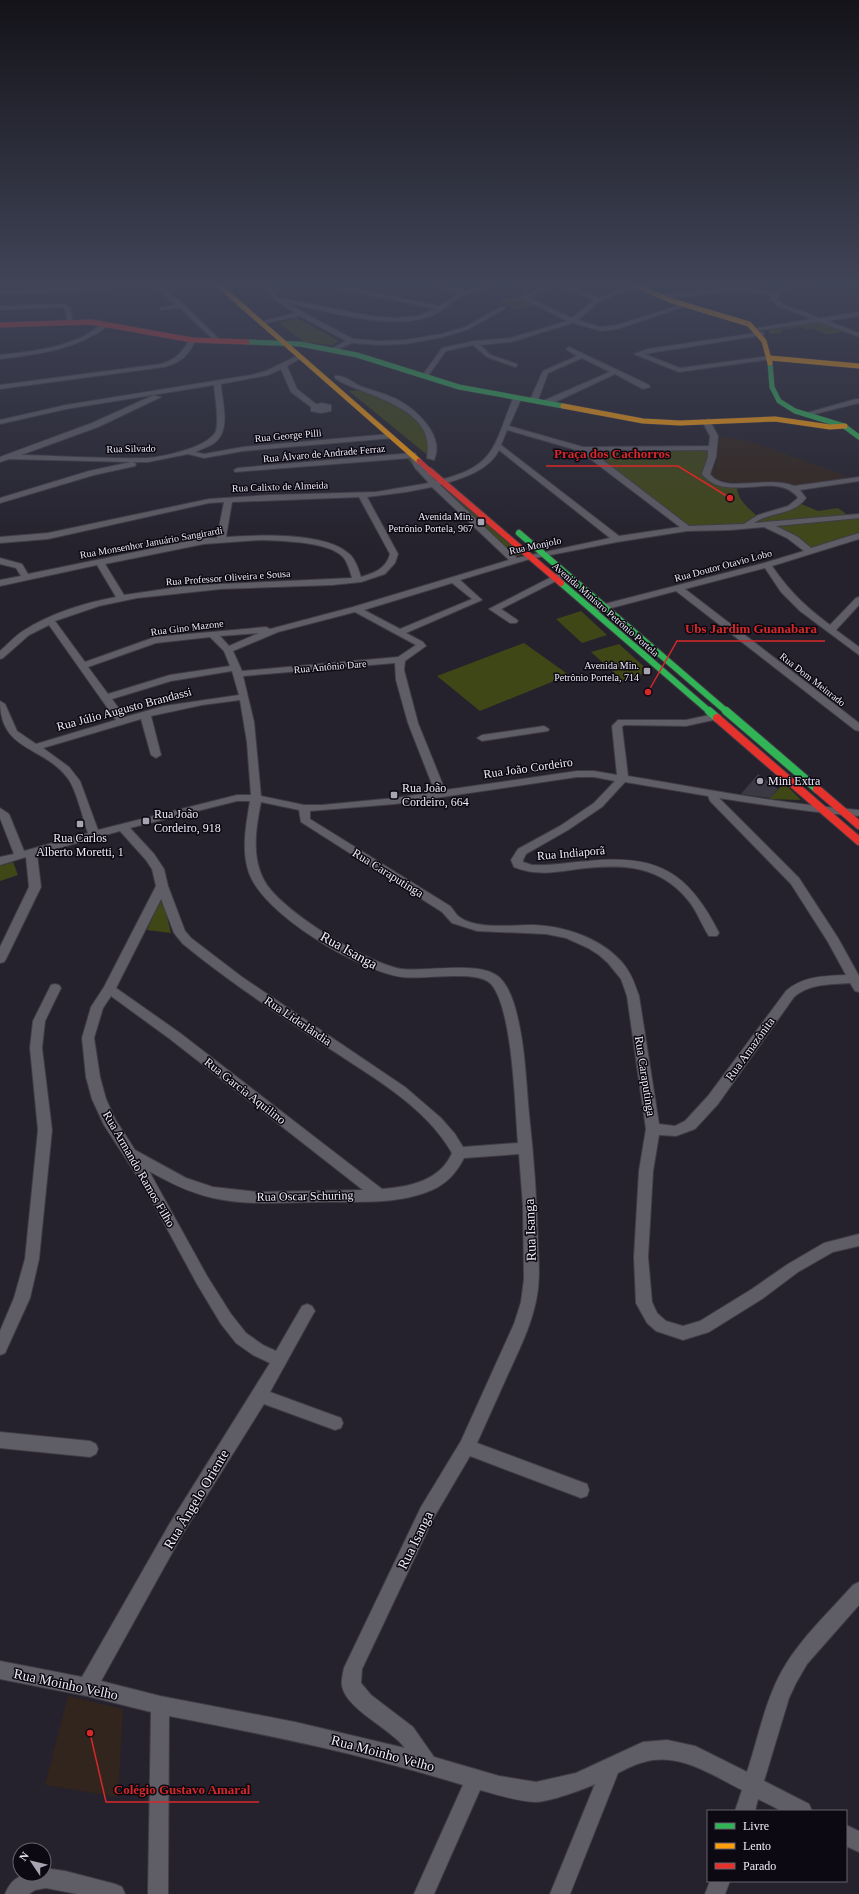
<svg xmlns="http://www.w3.org/2000/svg" width="859" height="1894" font-family="'Times New Roman',serif">
<style>
.education{fill:#32251d}
.green{fill:#404717}
.building{fill:#3b3944}
.lines{fill:none;stroke-linecap:round;stroke-linejoin:round}
.street-casing{stroke:#403c46;stroke-width:2}
.fast-far2-casing{stroke:#403c46;stroke-width:6}
.fast-far1-casing{stroke:#403c46;stroke-width:8}
.fast-casing{stroke:#403c46;stroke-width:10}
.slow-casing{stroke:#403c46;stroke-width:6}
.jam-far2-casing{stroke:#403c46;stroke-width:6}
.jam-far1-casing{stroke:#403c46;stroke-width:8}
.jam-casing{stroke:#403c46;stroke-width:10}
.street{fill:#5f5d65;fill-rule:evenodd}
.fast-far2{stroke:#30b455;stroke-width:5}
.fast-far1{stroke:#30b455;stroke-width:6}
.fast{stroke:#30b455;stroke-width:8}
.slow{stroke:#ff9f0a;stroke-width:5}
.jam-far2{stroke:#e5322d;stroke-width:5}
.jam-far1{stroke:#e5322d;stroke-width:6}
.jam{stroke:#e5322d;stroke-width:8}
.poi-dot{fill:#a8a5b2;stroke:#0c0912;stroke-width:1.5}
.labels{text-anchor:middle;stroke-width:3;stroke-linejoin:round;paint-order:stroke}
.far-street-label{font-size:10px;fill:#efebf9;stroke:#0c0912}
.far-poi-label{font-size:10px;fill:#efebf9;stroke:#0c0912;text-anchor:end}
.street-label{font-size:12px;fill:#efebf9;stroke:#0c0912}
.poi-label{font-size:12px;fill:#efebf9;stroke:#0c0912;text-anchor:start}
.near-street-label{font-size:14px;fill:#efebf9;stroke:#0c0912}
.leader{fill:none;stroke:#d62828;stroke-width:1.5}
.callout-dot{fill:#d62828;stroke:#0c0912;stroke-width:1.5}
.callout-label{font-size:13px;text-anchor:middle;font-weight:bold;fill:#d62828;stroke:#0c0912;stroke-width:3;stroke-linejoin:round;paint-order:stroke}
</style>
<rect width="100%" height="100%" fill="#25222d"/>
<g class="education">
<polygon points="721,437 739,439 758,444 842,474 849,479 797,486 774,481 741,483 717,480 711,477 709,473 716,466 717,439"/>
<polygon points="68,1696 123,1709 118,1797 45,1785"/>
</g>
<g class="green">
<polygon points="517,297 535,305 516,310 498,301"/>
<polygon points="297,318 339,341 331,345 304,342 279,323"/>
<polygon points="821,322 847,331 827,335 814,329 807,330 802,327 781,330 781,333 770,334 769,332 770,330"/>
<polygon points="364,390 398,403 427,430 431,458 349,391"/>
<path d="M712,448L706,470L714,481L739,485L737,488C738,501 749,508 758,517L799,503L818,511L838,508L849,516H859V535L810,552L765,524L687,529L583,449Z"/>
<polygon points="412,455 525,553 512,558 429,485 406,457"/>
<polygon points="581,611 607,635 582,643 556,619"/>
<polygon points="524,643 569,675 480,711 437,676"/>
<polygon points="619,644 650,672 622,680 591,652"/>
<polygon points="784,783 801,800 769,799"/>
<polygon points="13,862 18,875 0,881 0,866"/>
<polygon points="160,901 165,909 171,933 147,930"/>
</g>
<polygon class="building" points="758,774 778,789 770,798 741,794"/>
<g class="lines">
<defs>
<g id="street">
<polygon points="130,282 157,282 184,305 222,342 217,343 180,308 160,310 160,308 176,305 153,285 39,293 0,294 0,290 39,289"/>
<path d="M258,282H265L279,298L372,316L395,318L417,316L435,309L310,282H323L439,306L460,293L419,282H431L466,290L488,282H497C487,290 472,291 460,297C452,301 446,309 437,313C400,334 327,311 286,303L353,339L379,341L405,340L441,334L465,327L501,307L506,308L469,329L444,337L405,344L379,345L352,343L333,352L331,351V349L346,341L300,316L261,324V322L295,313L275,300Z"/>
<polygon points="818,282 855,282 852,284 787,288 782,289 777,299 782,304 820,318 859,312 859,316 828,321 859,333 859,337 819,322 755,331 755,329 757,328 812,319 778,306 771,299 773,295 739,290 663,299 660,297 663,295 739,286 775,292 778,287 786,284"/>
<path d="M555,283H559L598,298L633,284H637V286L600,301L578,320L601,327L617,325L684,304L689,305L618,329L601,331L573,323L511,342L480,345L491,355L517,364V366L515,367L487,357L473,345L446,351L427,377H423L422,376L442,348L474,341L511,338L567,321L519,297ZM557,286L594,300L572,318L527,297Z"/>
<polygon points="65,304 70,307 73,323 68,322 64,308 62,307 0,310 0,306"/>
<path d="M107,322L110,324L109,325C77,350 39,354 0,359V355C27,352 55,349 80,338C90,334 98,325 107,322Z"/>
<polygon points="762,332 764,333 764,335 644,354 680,368 770,356 773,358 772,359 679,372 634,354 648,349"/>
<path d="M190,339L195,340C190,355 180,363 164,367L0,389V385L161,364C177,359 182,352 190,339Z"/>
<polygon points="569,347 649,385 650,387 643,389 615,374 551,404 545,404 545,400 610,372 582,358 548,373 538,400 531,402 530,400 543,371 577,356 567,350 566,349"/>
<path d="M299,355L302,357L301,358L287,366L297,389L316,404L322,403L331,405V411L321,413L311,411V407L291,392L281,369L268,375L221,384C222,403 232,431 213,444C208,447 201,449 195,452L204,454L243,447L390,434L394,436L393,438L243,451L204,458L188,454L148,462H133L136,464L135,466L94,475L0,503V498L89,471L131,462L9,459L0,462V457L92,423L154,395L161,397L98,427L21,455C63,456 105,459 147,458C163,457 205,448 215,433C220,424 215,397 214,385L66,409L0,424V420L66,405L251,375L266,371Z"/>
<path d="M335,376C342,374 352,382 360,386C373,391 388,394 400,401C418,411 445,437 434,460L427,458C437,409 373,398 341,382L335,378Z"/>
<path d="M515,395L522,397L509,426L583,447L709,446L710,436L702,421L709,419L718,436L716,457L710,474C712,476 714,479 717,480C735,490 771,476 794,486L859,477V481L800,490L806,498C793,516 771,511 754,523L859,514V518L776,526L798,537L811,548L859,533V539L772,566C790,592 805,606 830,625L856,598L859,597V605L836,630L859,647V655L800,611L781,592L765,568L685,589L859,723V731L855,730L676,591L596,612L591,609L593,607L764,563L804,551L787,538L764,527L730,530L687,531L617,542L530,559L460,580L482,600L406,633L423,642L426,646L405,661L404,670L418,723L445,790L577,771H594L617,775L612,726L618,720H686L714,714L719,717L718,719L686,726L624,725L622,727L628,776C705,789 781,804 859,810V816C812,813 766,805 719,798L799,878L838,938L859,976V992L855,991L850,983C830,985 810,983 794,997L718,1104L695,1129L676,1136L659,1135L653,1171L648,1257L652,1302L657,1313L666,1321L683,1326L700,1321L752,1289L788,1264L824,1243L859,1234V1246L833,1252L798,1272L762,1299L709,1332L683,1340L656,1331L647,1323L636,1303L634,1257L639,1171L646,1129L627,996L621,979L608,963L599,955L588,948L566,938L546,934L477,931L452,923L442,912L301,822L299,810L261,802C256,827 251,856 264,880C279,910 368,964 402,969C426,972 482,960 500,978C509,987 514,1002 517,1015C525,1047 526,1081 529,1114C534,1158 537,1203 538,1247C539,1266 540,1283 536,1301C530,1330 516,1356 504,1383C495,1403 486,1423 477,1443L587,1484L589,1490L587,1496L581,1498L470,1456L433,1519L362,1669L361,1683L371,1695L413,1727L434,1757L499,1776L536,1782L576,1773L643,1742L667,1740L695,1746L747,1772C758,1739 765,1700 783,1669C800,1639 830,1611 853,1585L859,1582V1605L807,1664L796,1683L789,1698L764,1781L809,1804L812,1811H782L758,1799L755,1811H735L742,1790C712,1775 679,1752 644,1762C635,1764 626,1769 618,1773L570,1894H550L595,1784C582,1790 549,1802 535,1802C517,1801 497,1795 480,1790L434,1894H414L463,1785C366,1755 268,1735 169,1716L168,1894H148L151,1712L87,1696L0,1679V1661L82,1677L170,1523L270,1363L253,1355L236,1343L221,1324L197,1284L145,1188L104,1125L92,1099L86,1077L82,1038L91,1007L104,987L156,886L152,869L146,860L120,831L37,854L41,887L6,959L4,962L0,963V947L29,887L26,857L0,865V857L14,854L0,818V808L9,814L24,851L88,833C83,819 77,792 69,780C45,745 0,753 0,701L5,704L17,731L36,744L116,720L49,625L29,635L3,658L0,659V651C8,644 15,636 23,631C51,613 84,603 116,597L97,565L0,586V580L21,576L16,568L0,564V558L22,564L28,574L204,538H217L224,502L209,503L48,539L0,543V537L48,533L209,499L270,495L376,492L429,483L415,468L410,458L235,472L234,470L238,468L412,453H415L421,465L436,481C455,476 478,470 490,452C501,437 506,412 515,395ZM507,430L580,451L680,527L619,536L501,445ZM499,450L610,538L517,558L440,485C460,479 489,471 499,450ZM708,450V457L702,474C726,505 778,469 798,498L788,506L758,515L744,524L689,526L591,451ZM432,487L509,560L353,607L270,629L266,627L155,637L85,662L55,621L99,606L137,598L221,589L332,585L361,582L385,574L395,563L398,554L367,497L406,492ZM359,497L390,554C386,569 374,573 361,577C358,568 355,558 348,553C324,532 256,535 226,537L232,502ZM260,540C281,541 330,541 344,558C348,564 350,571 352,578L221,584L179,587L124,595L105,564L204,544ZM452,583L472,599L400,629L364,610ZM355,612L416,645L398,657L242,671L233,651L278,632ZM259,633L229,646L220,636ZM210,637L224,651L230,666L170,675L108,694L88,667L156,643ZM395,663L396,680L408,723L435,792L395,798L322,805H304L261,796L254,722L243,676ZM232,671L239,695L164,706L125,717L112,699L171,681ZM240,700L247,742L251,795H237L98,830L80,781L69,767L43,748L141,719L151,755L156,758L161,755L151,716L202,705ZM577,777H594L615,781L594,803L560,826L518,849L511,860L514,867C534,875 550,873 571,870C615,864 656,862 687,899C697,910 701,924 709,936H717L719,933C689,873 658,854 589,861C570,862 551,866 532,865L523,862V860L526,854L568,830L602,807L625,782L708,796L710,801L791,884L828,942L846,975C824,976 803,976 786,991L708,1096L685,1121L675,1126L659,1124L639,996C635,985 632,975 625,966C604,939 566,926 533,925C512,925 475,930 458,916C455,913 453,909 450,906L310,819V811L395,804ZM237,801H250C246,825 241,850 249,873C264,915 359,971 402,977C423,980 478,969 491,984C513,1009 515,1108 518,1143L463,1147L455,1134L441,1118L405,1087L242,977L191,938L185,931L168,886L164,869L154,854L130,828ZM161,899L174,933L183,944C227,980 274,1011 321,1043C367,1074 424,1104 452,1153C440,1181 409,1187 382,1189L180,1033L116,988ZM111,996L170,1039L363,1190L259,1192L213,1187L186,1178L135,1150L115,1119L106,1099L100,1077L94,1038L103,1008ZM519,1154L523,1206L524,1279L521,1302L514,1324L461,1441L421,1507L344,1668C343,1673 341,1681 342,1686C346,1709 391,1729 405,1748L295,1722L160,1696L101,1681L182,1535L264,1404L335,1430L341,1428L343,1423L341,1418L270,1392L312,1316L315,1311L312,1306L307,1304L302,1306L276,1351L263,1345L246,1333L231,1314L207,1276L149,1171C170,1183 190,1193 213,1198C248,1206 284,1202 319,1202C358,1201 402,1206 438,1187C450,1180 458,1170 464,1158Z"/>
<polygon points="856,399 859,399 859,403 807,416 803,414"/>
<polygon points="565,570 569,573 568,575 501,609 516,619 518,621 516,623 510,623 489,609"/>
<polygon points="544,726 549,729 548,731 482,741 477,738 482,735"/>
<polygon points="55,984 59,985 61,988 45,1021 42,1048 52,1130 39,1259 30,1298 5,1353 0,1355 0,1331 14,1298 25,1259 38,1130 30,1048 33,1021 51,985"/>
<polygon points="0,1432 90,1441 96,1444 98,1449 96,1454 90,1457 0,1448"/>
<polygon points="846,1825 859,1831 859,1852 846,1846"/>
<path d="M44,1868L65,1871L115,1884L122,1887L125,1894H77L46,1888L35,1890L29,1894H5C13,1874 25,1874 44,1874Z"/>
<polygon points="710,1881 730,1881 725,1894 705,1894"/>
</g>
<g id="fast-far2">
<polyline points="247,342 300,344 357,355 459,387 563,406"/>
<polyline points="770,363 772,387 779,401 795,411 844,426 859,437"/>
</g>
<g id="fast-far1">
<polyline points="519,533 727,712"/>
<polyline points="561,583 710,712"/>
</g>
<g id="fast">
<polyline points="709,711 717,718"/>
<polyline points="726,711 817,789"/>
</g>
<g id="slow">
<polyline points="215,282 419,461"/>
<polyline points="628,282 672,301 749,324 764,341 770,363"/>
<polyline points="770,358 859,366"/>
<polyline points="563,406 643,421 680,423 775,419 830,427 845,426"/>
</g>
<g id="jam-far2">
<polyline points="0,325 91,322 192,340 247,342"/>
<polyline points="419,461 431,472"/>
</g>
<polyline id="jam-far1" points="430,471 561,583"/>
<g id="jam">
<polyline points="717,718 859,841"/>
<polyline points="817,789 859,825"/>
</g>
</defs>
<use href="#street" class="street-casing"/>
<use href="#fast-far2" class="fast-far2-casing"/>
<use href="#fast-far1" class="fast-far1-casing"/>
<use href="#fast" class="fast-casing"/>
<use href="#slow" class="slow-casing"/>
<use href="#jam-far2" class="jam-far2-casing"/>
<use href="#jam-far1" class="jam-far1-casing"/>
<use href="#jam" class="jam-casing"/>
<use href="#street" class="street"/>
<use href="#fast-far2" class="fast-far2"/>
<use href="#fast-far1" class="fast-far1"/>
<use href="#fast" class="fast"/>
<use href="#slow" class="slow"/>
<use href="#jam-far2" class="jam-far2"/>
<use href="#jam-far1" class="jam-far1"/>
<use href="#jam" class="jam"/>
</g>
<linearGradient id="sky" x2="0" y2="1"><stop stop-color="#141319"/><stop offset="0.52" stop-color="#404457"/><stop offset="1" stop-color="#404457" stop-opacity="0"/></linearGradient>
<rect width="859" height="547" fill="url(#sky)"/>
<g class="poi-dot">
<rect x="477" y="518" width="8" height="8" rx="2"/>
<rect x="643" y="667" width="8" height="8" rx="2"/>
<circle cx="760" cy="781" r="4"/>
<rect x="390" y="791" width="8" height="8" rx="2"/>
<rect x="142" y="817" width="8" height="8" rx="2"/>
<rect x="76" y="820" width="8" height="8" rx="2"/>
</g>
<g class="labels">
<g class="far-street-label">
<text transform="translate(288 435) rotate(-5)" y="4">Rua George Pilli</text>
<text transform="translate(131 448) rotate(-1)" y="4">Rua Silvado</text>
<text transform="translate(324 453) rotate(-5)" y="4">Rua Álvaro de Andrade Ferraz</text>
<text transform="translate(280 486) rotate(-2)" y="4">Rua Calixto de Almeida</text>
<text transform="translate(151 542) rotate(-10)" y="4">Rua Monsenhor Januário Sangirardi</text>
<text transform="translate(535 545) rotate(-12)" y="4">Rua Monjolo</text>
<text transform="translate(723 565) rotate(-15)" y="4">Rua Doutor Otavio Lobo</text>
<text transform="translate(228 577) rotate(-4)" y="4">Rua Professor Oliveira e Sousa</text>
<text transform="translate(606 609) rotate(41)" y="4">Avenida Ministro Petrônio Portela</text>
<text transform="translate(187 627) rotate(-7)" y="4">Rua Gino Mazone</text>
<text transform="translate(330 666) rotate(-5)" y="4">Rua Antônio Dare</text>
<text transform="translate(813 679) rotate(38)" y="4">Rua Dom Meinrado</text>
</g>
<g class="far-poi-label">
<text x="473" y="520">Avenida Min.<tspan x="473" dy="12">Petrônio Portela, 967</tspan></text>
<text x="639" y="669">Avenida Min.<tspan x="639" dy="12">Petrônio Portela, 714</tspan></text>
</g>
<g class="street-label">
<text transform="translate(124 709) rotate(-15)" y="4">Rua Júlio Augusto Brandassi</text>
<text transform="translate(528 768) rotate(-8)" y="4">Rua João Cordeiro</text>
<text transform="translate(571 853) rotate(-5)" y="4">Rua Indiaporã</text>
<text transform="translate(388 873) rotate(32)" y="4">Rua Caraputinga</text>
<text transform="translate(298 1021) rotate(34)" y="4">Rua Liderlândia</text>
<text transform="translate(750 1049) rotate(-54)" y="4">Rua Amazônita</text>
<text transform="translate(645 1076) rotate(81)" y="4">Rua Caraputinga</text>
<text transform="translate(245 1091) rotate(38)" y="4">Rua Garcia Aquilino</text>
<text transform="translate(139 1169) rotate(60)" y="4">Rua Armando Ramos Filho</text>
<text transform="translate(305 1196) rotate(-1)" y="4">Rua Oscar Schuring</text>
</g>
<g class="poi-label">
<text x="768" y="785">Mini Extra</text>
<text x="402" y="792">Rua João<tspan x="402" dy="14">Cordeiro, 664</tspan></text>
<text x="154" y="818">Rua João<tspan x="154" dy="14">Cordeiro, 918</tspan></text>
<text x="80" y="842" text-anchor="middle">Rua Carlos<tspan x="80" dy="14">Alberto Moretti, 1</tspan></text>
</g>
<g class="near-street-label">
<text transform="translate(349 950) rotate(29)" y="5">Rua Isanga</text>
<text transform="translate(530 1230) rotate(-92)" y="5">Rua Isanga</text>
<text transform="translate(196 1499) rotate(-59)" y="5">Rua Ângelo Oriente</text>
<text transform="translate(415 1540) rotate(-64)" y="5">Rua Isanga</text>
<text transform="translate(66 1684) rotate(12)" y="5">Rua Moinho Velho</text>
<text transform="translate(383 1753) rotate(15)" y="5">Rua Moinho Velho</text>
</g>
</g>
<path class="leader" d="M730 498L678 466H546M648 692L677 641H825M90 1733L106 1802H259"/>
<g class="callout-dot">
<circle cx="730" cy="498" r="4"/>
<circle cx="648" cy="692" r="4"/>
<circle cx="90" cy="1733" r="4"/>
</g>
<g class="callout-label">
<text x="612" y="458">Praça dos Cachorros</text>
<text x="751" y="633">Ubs Jardim Guanabara</text>
<text x="182" y="1794">Colégio Gustavo Amaral</text>
</g>
<rect x="707" y="1810" width="140" height="72" fill="#0c0912" stroke="#67636e"/>
<rect x="715" y="1823" width="20" height="6" fill="#30b455" stroke="#67636e"/>
<text x="743" y="1830" font-size="12" fill="#efebf9">Livre</text>
<rect x="715" y="1843" width="20" height="6" fill="#ff9f0a" stroke="#67636e"/>
<text x="743" y="1850" font-size="12" fill="#efebf9">Lento</text>
<rect x="715" y="1863" width="20" height="6" fill="#e5322d" stroke="#67636e"/>
<text x="743" y="1870" font-size="12" fill="#efebf9">Parado</text>
<g transform="translate(32 1862) rotate(305)"><circle r="19" fill="#0c0912" stroke="#67636e"/>
<path d="M0-3L7 15L0 10L-7 15Z" fill="#a8a5b2"/>
<text y="-6" font-size="11" font-weight="bold" text-anchor="middle" fill="#efebf9">N</text>
</g>
</svg>
